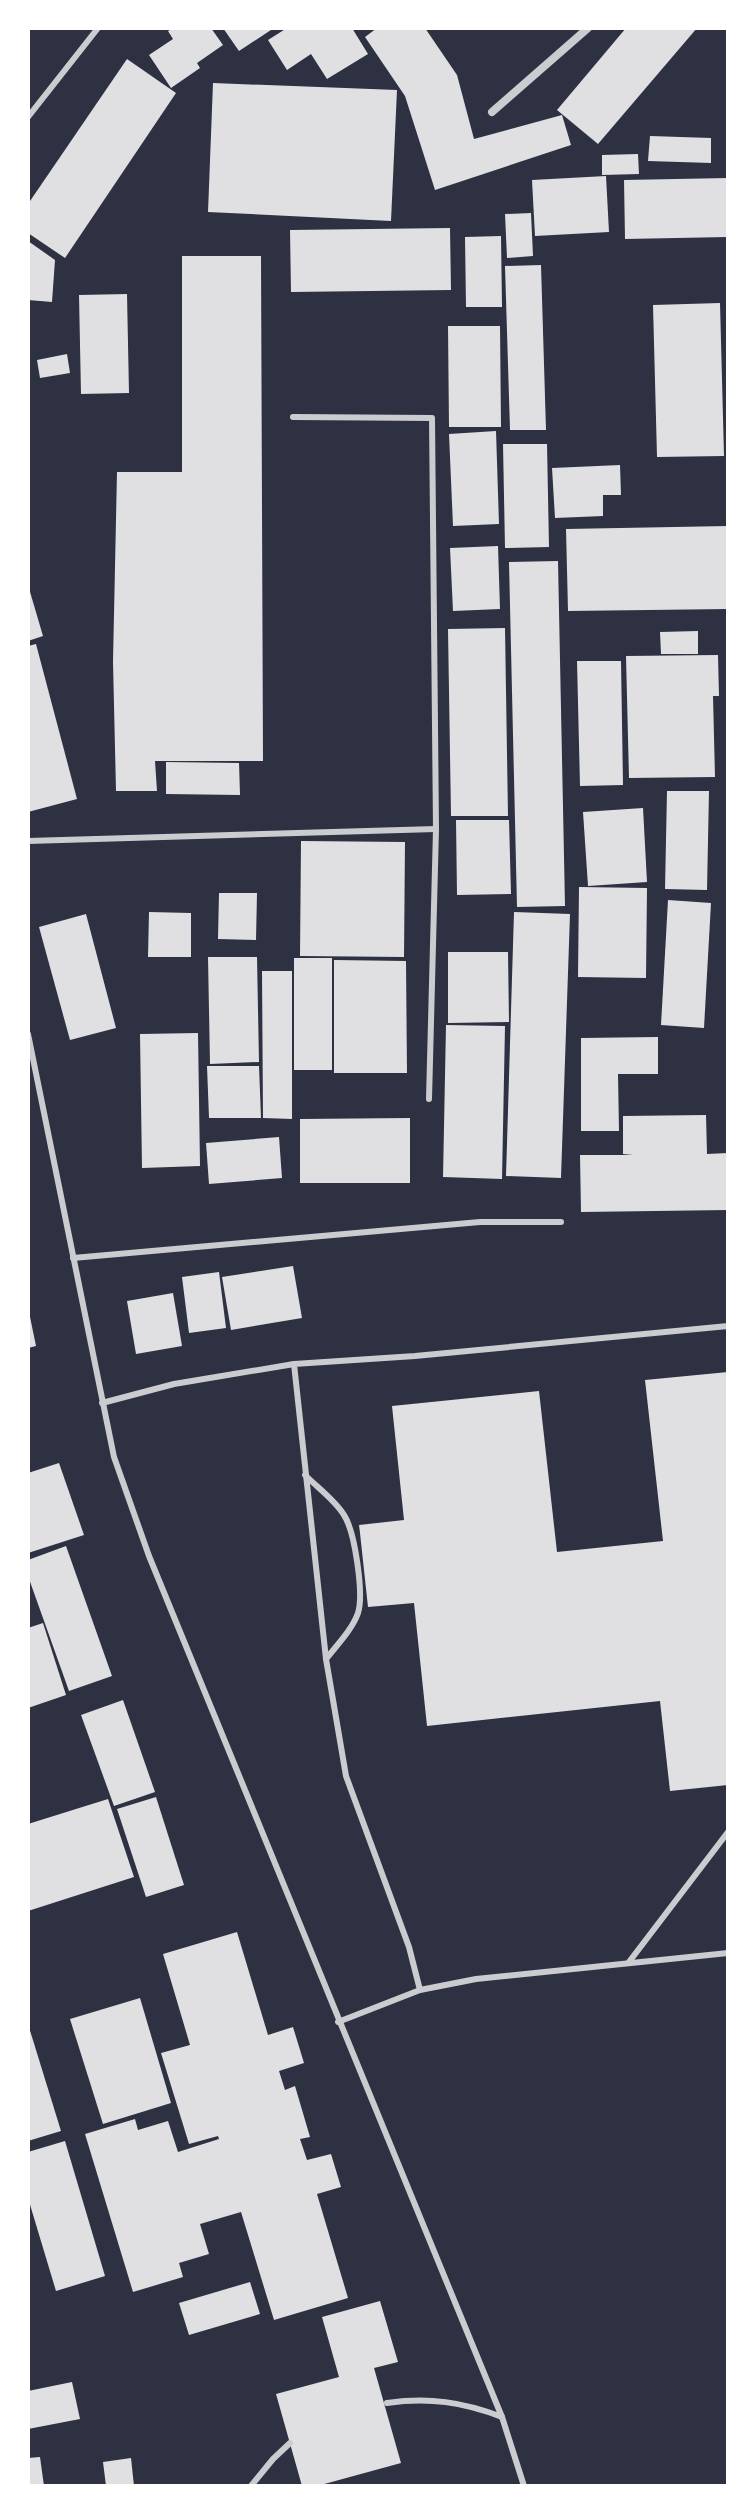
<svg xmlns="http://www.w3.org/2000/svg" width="756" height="2514" font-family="'Alegreya Sans',sans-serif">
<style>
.building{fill:#e0e0e3}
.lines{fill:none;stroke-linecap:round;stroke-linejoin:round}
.service{stroke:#caccd0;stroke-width:6}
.minor{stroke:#caccd0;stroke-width:8}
</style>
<rect width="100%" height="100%" fill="#2d3142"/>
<g class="building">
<polygon points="173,28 211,28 223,45 197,63 200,68 171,88 149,55 173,39 168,31"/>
<polygon points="223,28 274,28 239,51"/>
<polygon points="287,28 352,28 368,54 327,79 311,54 287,70 268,40"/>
<polygon points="377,28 425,28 457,75 474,139 562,115 571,145 435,190 405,96 365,37"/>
<polygon points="626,28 697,28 598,144 557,110"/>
<polygon points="127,59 176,93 65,258 28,233 28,204"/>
<polygon points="213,83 397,90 391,221 208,212"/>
<polygon points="650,136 711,138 711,163 648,161"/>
<polygon points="638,154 639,174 602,175 602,155"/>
<polygon points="606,176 609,232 535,236 532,180"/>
<polygon points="728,178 728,237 625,239 624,180"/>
<polygon points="531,213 533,256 507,258 505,214"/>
<polygon points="450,228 451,290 291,292 290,230"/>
<polygon points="501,236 502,307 466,307 465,237"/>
<polygon points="28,241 55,260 52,302 28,300"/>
<polygon points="182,256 261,256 263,761 155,761 157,791 116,791 113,662 117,472 182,472"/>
<polygon points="541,265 546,430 510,430 505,266"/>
<polygon points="127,294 129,393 81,394 79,295"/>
<polygon points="720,303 724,456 657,457 653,305"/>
<polygon points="448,326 500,326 501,427 449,427"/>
<polygon points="67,354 70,373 40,378 37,360"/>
<polygon points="496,431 499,524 453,526 449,434"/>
<polygon points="503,444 547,444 549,547 505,548"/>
<polygon points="620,465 621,495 603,495 603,516 555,518 552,468"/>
<polygon points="728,526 728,609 568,611 566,529"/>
<polygon points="498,546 500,609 453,611 450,548"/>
<polygon points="558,561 565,906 517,907 509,562"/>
<polygon points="28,585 43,636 28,641"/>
<polygon points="505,628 508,816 451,816 448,629"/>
<polygon points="698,631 698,654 661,654 660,632"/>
<polygon points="36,644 77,799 28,812 28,646"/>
<polygon points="718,655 719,696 713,696 715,777 629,778 626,656"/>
<polygon points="577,661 621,661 623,785 580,786"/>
<polygon points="166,762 239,763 240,795 166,794"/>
<polygon points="667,791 709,791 707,890 665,889"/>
<polygon points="643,808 647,882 588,886 583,812"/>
<polygon points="456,820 509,820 511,894 457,895"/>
<polygon points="301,841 405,842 404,957 300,956"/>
<polygon points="579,887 647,888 646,978 578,977"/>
<polygon points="219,893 257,893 256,940 218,939"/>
<polygon points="668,900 711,903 704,1028 661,1025"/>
<polygon points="149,912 191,913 191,957 148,957"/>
<polygon points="514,912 570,914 561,1178 506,1176"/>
<polygon points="86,914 116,1028 70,1040 39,927"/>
<polygon points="448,952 508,952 509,1022 448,1023"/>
<polygon points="208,957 257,957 259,1062 210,1064"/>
<rect x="294" y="958" width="38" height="112"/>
<polygon points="334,960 406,961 407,1073 334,1073"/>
<polygon points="262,971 292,971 292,1119 263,1118"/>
<polygon points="446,1025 505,1026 502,1179 443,1177"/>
<polygon points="198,1033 200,1166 142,1168 140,1034"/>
<polygon points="658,1037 658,1074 618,1074 619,1131 581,1131 581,1038"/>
<polygon points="207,1066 259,1066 261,1118 209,1118"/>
<polygon points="706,1115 707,1154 728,1153 728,1210 581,1212 580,1155 633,1155 623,1154 623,1116"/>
<polygon points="410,1118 410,1183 300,1183 300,1119"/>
<polygon points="279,1137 282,1178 209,1184 206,1143"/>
<polygon points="293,1266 302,1318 231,1330 222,1277"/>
<polygon points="219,1272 226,1328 189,1333 182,1277"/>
<polygon points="173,1293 182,1346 136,1354 127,1301"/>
<polygon points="29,1312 36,1346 28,1348 28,1313"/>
<polygon points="728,1372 728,1785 670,1791 660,1701 427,1726 414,1603 368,1607 360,1533 359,1525 404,1520 392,1406 539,1391 557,1552 663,1541 645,1380"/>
<polygon points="59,1463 84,1535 28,1553 28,1473"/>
<polygon points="66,1546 112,1676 69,1691 28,1576 28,1560"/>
<polygon points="43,1623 66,1695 28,1708 28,1628"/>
<polygon points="123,1700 155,1792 114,1806 81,1715"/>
<polygon points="156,1797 184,1885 146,1897 117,1809"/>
<polygon points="108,1799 134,1877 28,1911 28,1824"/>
<polygon points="237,1932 268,2035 293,2027 304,2063 279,2071 285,2090 295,2086 310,2137 300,2139 307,2160 331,2154 341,2187 317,2194 348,2298 274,2320 241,2212 200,2224 209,2254 179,2263 183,2277 133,2292 85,2134 135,2119 138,2130 168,2121 178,2152 219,2139 218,2136 189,2144 161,2053 190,2045 163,1954"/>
<polygon points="140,1998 171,2103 103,2124 70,2019"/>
<polygon points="28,2024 61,2131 28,2141"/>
<polygon points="65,2141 105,2276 56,2291 28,2198 28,2152"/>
<polygon points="250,2282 260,2314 189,2335 179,2303"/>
<polygon points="380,2301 398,2362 374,2368 401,2463 317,2486 302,2486 276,2394 339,2377 322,2317"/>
<polygon points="72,2382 80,2419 28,2429 28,2391"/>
<polygon points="40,2457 44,2486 28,2486 28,2458"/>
<polygon points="131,2458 134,2486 106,2486 103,2462"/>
</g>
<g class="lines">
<g class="service">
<polyline points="28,117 98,28"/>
<polyline points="293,417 432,418 436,829 429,1099"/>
<polyline points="28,841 436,829"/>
<polyline points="28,1034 114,1457 149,1556 502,2417 524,2486"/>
<polyline points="73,1258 480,1222 561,1222"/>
<polyline points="102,1403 174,1384 294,1364"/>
<path d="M305,1475C318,1488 335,1500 344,1515C355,1532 364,1594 358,1613C352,1630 337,1645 326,1659"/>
<polyline points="629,1962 728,1832"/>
<polyline points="420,1990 409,1947 346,1776 326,1659 294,1364 415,1356 728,1326"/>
<polyline points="338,2022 420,1990 476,1979 728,1953"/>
<path d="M387,2403C429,2397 463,2402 502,2417"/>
<polyline points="251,2486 273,2459 290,2443"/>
</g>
<polyline class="minor" points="492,112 588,28"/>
</g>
<rect width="756" height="2514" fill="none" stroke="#ffffff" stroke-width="60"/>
</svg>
